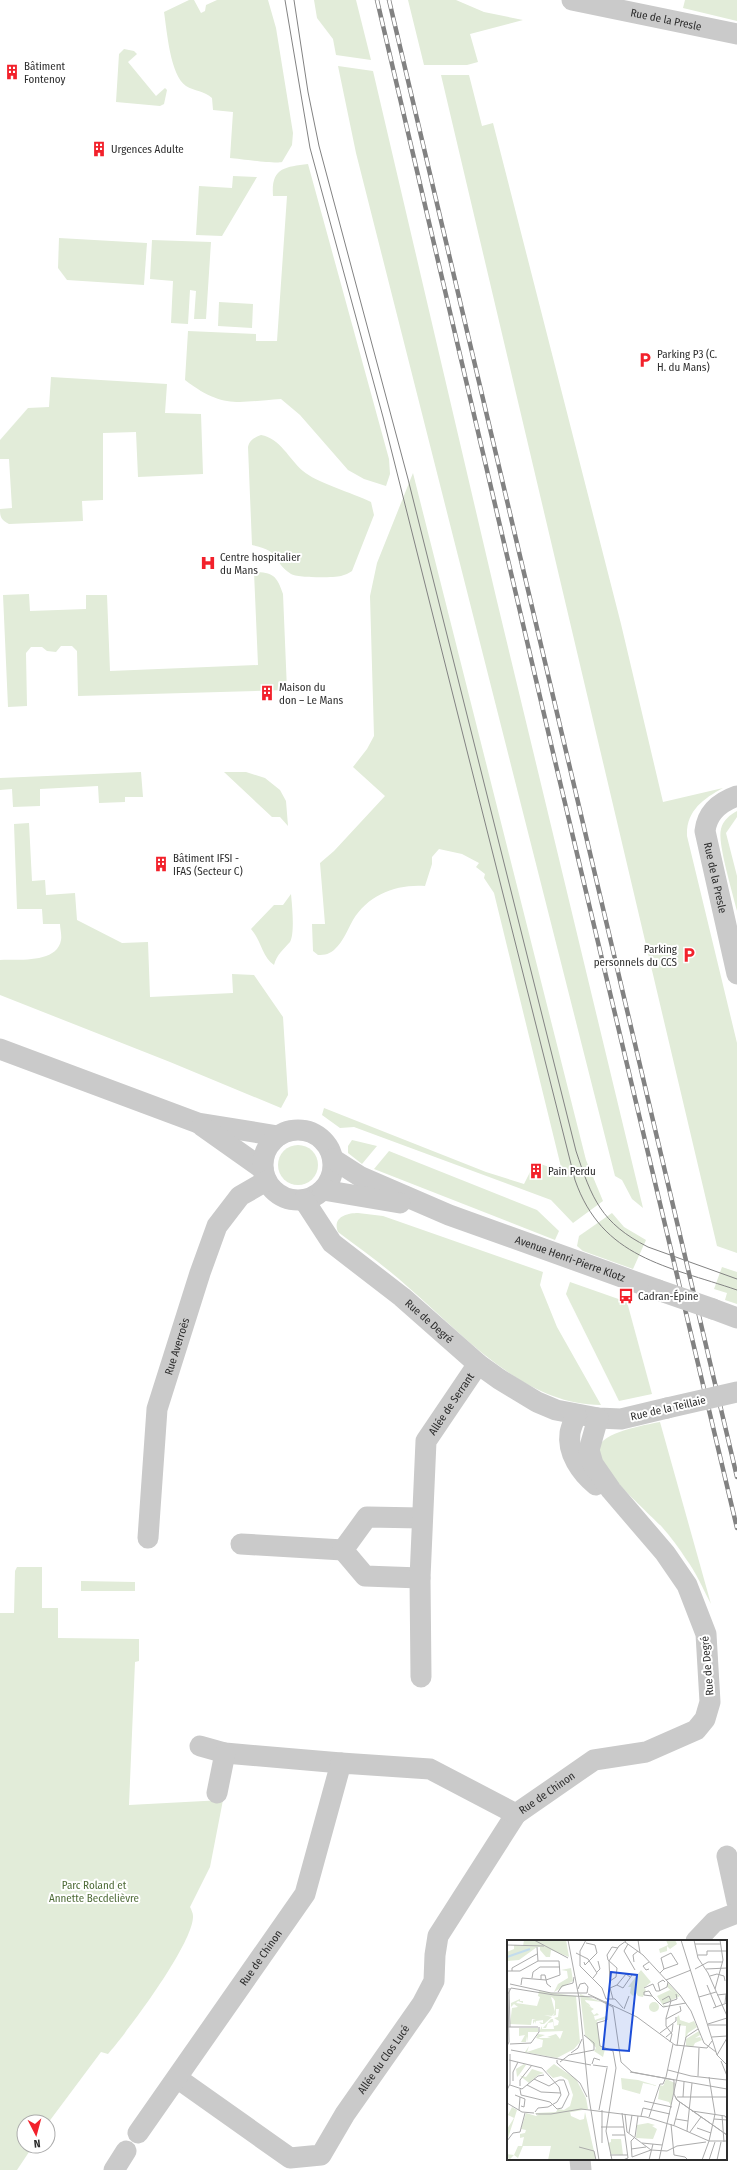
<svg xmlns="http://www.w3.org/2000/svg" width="737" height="2170" font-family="'Fira Sans Condensed',sans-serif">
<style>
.green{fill:#e2ecd9}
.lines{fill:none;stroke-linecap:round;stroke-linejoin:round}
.minor{stroke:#cacaca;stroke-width:21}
.tram{stroke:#828282;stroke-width:1}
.rail-casing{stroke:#828282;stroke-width:4.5}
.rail{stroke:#fff;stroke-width:3;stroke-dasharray:9;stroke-linecap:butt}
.minor-bridge{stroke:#cacaca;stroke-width:21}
.labels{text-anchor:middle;stroke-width:4;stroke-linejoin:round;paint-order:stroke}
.street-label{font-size:11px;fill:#2d2d2d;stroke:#fff}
.poi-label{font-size:11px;fill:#2d2d2d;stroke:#fff;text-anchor:start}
.park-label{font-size:11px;fill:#4e6b37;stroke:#fff}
.inset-river{fill:none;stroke:#c3dced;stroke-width:2}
.inset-road{fill:none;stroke:#ababab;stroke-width:1}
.view{fill:#1d4ed8;fill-opacity:0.15;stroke:#1d4ed8;stroke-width:2}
.inset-edge{fill:none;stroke:#2d2d2d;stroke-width:2}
</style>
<rect width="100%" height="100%" fill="#fff"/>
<g class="green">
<path d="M189,0H194L201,13L205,11L206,5L217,0H268L276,28L293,133L292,145L282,162C275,164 241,159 230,158L233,112L213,110L212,98C205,91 194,91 186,86C170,75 167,31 164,12Z"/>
<polygon points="314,0 356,0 371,60 336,55 333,39 317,18"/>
<polygon points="408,0 456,0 484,12 523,20 470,34 478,62 467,65 424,65"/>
<polygon points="685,0 737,0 737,21 683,8"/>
<polygon points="124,49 134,51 137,54 128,62 156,96 165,88 167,90 164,104 160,106 116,102 119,54"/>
<polygon points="338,66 373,71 496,597 643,1208 632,1199 622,1180 615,1176 356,153"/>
<path d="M441,75H469L482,126L493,123L621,624L663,802L723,788C703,799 686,811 687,836L737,1043V1253L717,1246Z"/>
<path d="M308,164L389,459L390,474L386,486L364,479L348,470L300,415L281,399C237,402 223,409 185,380L188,331L256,334V341H277L287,196H273C271,168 284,167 308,164Z"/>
<polygon points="233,176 257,177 222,236 196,235 199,186 232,188"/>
<polygon points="59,238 147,243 144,285 67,280 58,268"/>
<polygon points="152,240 211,242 206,319 194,319 196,291 190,290 188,324 171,323 173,281 150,279"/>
<polygon points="219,302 253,304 252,328 218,326"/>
<path d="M51,377L167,384L165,413L201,414L203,474L138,477L136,432L103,433V500L82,501L83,521L9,524C1,520 0,517 0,509L12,508L9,459H0V440L28,408L49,407Z"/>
<path d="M261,435C280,438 289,459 303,471C315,482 353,493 371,502L374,515L352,571C349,573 345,575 341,576C333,578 297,578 291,574C271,560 282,551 252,545L248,447C250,439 254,438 261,435Z"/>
<path d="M413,473L586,1160L603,1201L573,1223L551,1200L354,1127L340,1128L322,1115L324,1108L486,1172L524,1184L530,1172L540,1176L541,1171L532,1167L538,1163L549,1167H561L494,893L484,878L485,874L476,867L479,863L462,854L439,849L432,857V864L425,886C396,884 368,895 353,920C348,929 343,942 335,949C330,954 325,955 318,955L313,951L312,924H325L320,863L334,851L385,796L353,767L367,749L374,736L370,596L377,563Z"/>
<path d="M254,572C273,572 277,576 283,594L287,690L78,696L77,651L72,646H61L56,652L47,651L42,647H31L26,653L27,706L8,707L3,595L29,594L30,611L86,609V595H107L110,671L258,665Z"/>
<polygon points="141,772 143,797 125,797 125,802 99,803 98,786 40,789 40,806 13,807 12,789 0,790 0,778"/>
<polygon points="224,772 246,772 265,778 280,790 286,801 288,826 280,817 272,817"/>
<path d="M737,811V817L726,833L737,876V911C733,894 717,842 721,829C723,820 730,815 737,811Z"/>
<path d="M29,823L32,881L45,880L46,895L75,893L77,920L122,943L148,942L150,997L233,993L232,974L254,975L283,1017L288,1095L281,1108L170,1062L0,995V960C17,959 57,964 61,940C62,935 60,929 60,924H43L42,909H17L14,824Z"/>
<path d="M291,894C292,905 295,933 290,942C283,950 277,954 274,965C262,957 261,940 251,929L274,905H283Z"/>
<polygon points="352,1140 377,1146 362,1164 348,1153 348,1146"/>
<circle cx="298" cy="1165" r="20"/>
<polygon points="389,1151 537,1210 559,1231 555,1240 374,1169"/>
<path d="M358,1213L383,1216L543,1272L540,1285L557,1327L601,1405C523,1405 463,1334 408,1287C386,1267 362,1250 338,1232C332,1217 347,1213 358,1213Z"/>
<polygon points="612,1213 624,1227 646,1240 633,1269 583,1251 577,1246 579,1236"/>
<polygon points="722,1267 737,1272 737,1304 725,1300 727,1293 714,1289"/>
<polygon points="570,1282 627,1302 652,1394 619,1401 566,1294"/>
<path d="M660,1422L711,1604C703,1589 696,1572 686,1559C679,1548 671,1537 662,1527C649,1513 595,1466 598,1449C601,1432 645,1425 660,1422Z"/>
<path d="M17,1567H42V1608H58V1638L139,1639V1661L135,1662L129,1805L223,1800L210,1867L190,1907C191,1909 193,1913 193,1916C194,1943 128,2031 108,2054L101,2052L48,2123L24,2122V2146H33L17,2170H0V1613H14L15,1571Z"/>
<polygon points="81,1581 135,1582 135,1591 81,1591"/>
</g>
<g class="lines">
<g class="minor">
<path id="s1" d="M572,0L737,34"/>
<path id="s2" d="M737,796C720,802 707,813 705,831L737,974"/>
<polyline points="0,1049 198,1123 278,1136"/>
<polyline points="202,1126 263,1169"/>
<circle cx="298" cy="1165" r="35"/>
<path id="s3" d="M333,1159L361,1177L449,1215L658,1290"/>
<polyline points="323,1190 400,1203"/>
<path id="s4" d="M304,1200L332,1243L402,1297L478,1364L499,1379L537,1402L556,1410L598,1418L621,1419L667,1408"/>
<polyline points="713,1309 737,1318"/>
<path d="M576,1415C574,1421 571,1427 570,1433C567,1453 581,1473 596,1485"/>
<path id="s5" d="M148,1538L157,1409L200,1273L217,1226L240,1196L266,1181"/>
<polyline points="241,1544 343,1550"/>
<polyline points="420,1578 365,1576 343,1550 367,1517 422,1518"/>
<path id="s6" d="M421,1677L420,1578L426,1441L478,1364"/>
<polyline points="200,1746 225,1753 341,1763"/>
<polyline points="217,1793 225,1753"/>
<polyline points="727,1856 737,1902"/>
<polyline points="696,1941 714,1922 737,1913"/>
<path id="s7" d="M177,2078L290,2158L321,2155L345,2114L422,2004L434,1981L435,1955L438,1936L516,1814"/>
<path id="s8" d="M138,2133L305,1894L341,1763L430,1769L516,1814L594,1760L646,1752L696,1730L705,1719L710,1702L706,1634L687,1585L665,1553L611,1490L593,1464L589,1450L598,1418"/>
<polyline points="580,2159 581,2170"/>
<polyline points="114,2170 126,2151"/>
</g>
<g class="tram">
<path d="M285,0L310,148L383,417L575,1180C602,1258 667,1266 737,1290"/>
<path d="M294,0L308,92L319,146L408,479L576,1151C592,1199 601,1223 648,1247L737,1279"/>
</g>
<defs>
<g id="rail">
<polyline points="377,0 555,761 737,1528"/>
<polyline points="389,0 737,1477"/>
</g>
</defs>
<use href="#rail" class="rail-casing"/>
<use href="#rail" class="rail"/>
<g class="minor-bridge">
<polyline points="658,1290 713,1309"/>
<polyline points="667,1408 737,1392"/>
</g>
</g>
<defs>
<symbol id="building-bare" viewBox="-9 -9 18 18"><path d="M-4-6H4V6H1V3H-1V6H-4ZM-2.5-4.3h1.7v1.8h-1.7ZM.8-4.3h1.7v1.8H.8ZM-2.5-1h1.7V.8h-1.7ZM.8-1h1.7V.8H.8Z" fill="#f2212b" stroke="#fff" stroke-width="2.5" paint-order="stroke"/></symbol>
<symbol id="parking-bare" viewBox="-9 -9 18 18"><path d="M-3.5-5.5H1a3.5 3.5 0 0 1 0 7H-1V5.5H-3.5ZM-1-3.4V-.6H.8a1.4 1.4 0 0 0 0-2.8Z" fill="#f2212b" stroke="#fff" stroke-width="2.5" paint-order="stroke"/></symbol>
<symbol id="hospital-bare" viewBox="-9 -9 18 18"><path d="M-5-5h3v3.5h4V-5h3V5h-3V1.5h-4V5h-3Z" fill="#f2212b" stroke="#fff" stroke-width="2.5" paint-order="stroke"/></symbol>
<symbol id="bus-bare" viewBox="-9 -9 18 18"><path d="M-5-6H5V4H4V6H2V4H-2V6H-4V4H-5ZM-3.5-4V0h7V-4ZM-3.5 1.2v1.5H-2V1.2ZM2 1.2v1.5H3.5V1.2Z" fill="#f2212b" stroke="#fff" stroke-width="2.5" paint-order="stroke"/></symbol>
</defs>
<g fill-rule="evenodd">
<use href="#building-bare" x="1" y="61" width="22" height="22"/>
<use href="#building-bare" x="88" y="138" width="22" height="22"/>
<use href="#parking-bare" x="634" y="349" width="22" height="22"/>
<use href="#hospital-bare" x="197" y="552" width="22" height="22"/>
<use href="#building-bare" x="256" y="682" width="22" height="22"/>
<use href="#building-bare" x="150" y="853" width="22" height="22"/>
<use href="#parking-bare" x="678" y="944" width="22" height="22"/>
<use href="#building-bare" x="525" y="1160" width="22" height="22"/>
<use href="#bus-bare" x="615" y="1285" width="22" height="22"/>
</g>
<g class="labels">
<g class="street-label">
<text dy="4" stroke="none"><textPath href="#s1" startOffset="96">Rue de la Presle</textPath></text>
<text dy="4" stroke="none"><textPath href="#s2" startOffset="98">Rue de la Presle</textPath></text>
<text dy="4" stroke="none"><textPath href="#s3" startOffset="258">Avenue Henri-Pierre Klotz</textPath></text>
<text dy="4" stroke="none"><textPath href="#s4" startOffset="176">Rue de Degré</textPath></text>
<text dy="4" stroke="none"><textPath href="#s5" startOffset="195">Rue Averroès</textPath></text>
<text dy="4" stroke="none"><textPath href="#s6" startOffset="281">Allée de Serrant</textPath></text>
<text transform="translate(668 1408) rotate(-13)" y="4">Rue de la Teillaie</text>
<text transform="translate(707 1666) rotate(-95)" y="4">Rue de Degré</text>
<text dy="4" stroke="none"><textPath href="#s8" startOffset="651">Rue de Chinon</textPath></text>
<text dy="4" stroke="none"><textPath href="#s8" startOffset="214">Rue de Chinon</textPath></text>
<text dy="4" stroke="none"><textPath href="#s7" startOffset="284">Allée du Clos Lucé</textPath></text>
</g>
<g class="poi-label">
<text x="24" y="70">Bâtiment<tspan x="24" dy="13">Fontenoy</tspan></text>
<text x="111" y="153">Urgences Adulte</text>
<text x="657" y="358">Parking P3 (C.<tspan x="657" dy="13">H. du Mans)</tspan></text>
<text x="220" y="561">Centre hospitalier<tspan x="220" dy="13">du Mans</tspan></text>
<text x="279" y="691">Maison du<tspan x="279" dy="13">don – Le Mans</tspan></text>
<text x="173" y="862">Bâtiment IFSI -<tspan x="173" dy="13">IFAS (Secteur C)</tspan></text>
<text x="677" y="953" text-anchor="end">Parking<tspan x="677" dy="13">personnels du CCS</tspan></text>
<text x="548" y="1175">Pain Perdu</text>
<text x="638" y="1300">Cadran-Épine</text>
</g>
<g class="park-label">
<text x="94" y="1889">Parc Roland et<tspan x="94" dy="13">Annette Becdelièvre</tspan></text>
</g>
</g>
<g transform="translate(507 1940)">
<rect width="220" height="220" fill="#fff"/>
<path d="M17,0H59L62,17L44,10L43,17H39L33,10V7H38H30L12,20L0,21V12L7,9V5L16,6ZM159,0H168L170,4L163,9L160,6V11L153,13L152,9L161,5ZM64,28L66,41L47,52L51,44L61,38L60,31L54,30ZM134,30L144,42L137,48L139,50L136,57L131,56L129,53L126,56L123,53L124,47H121ZM161,43L173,56L155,65L161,66L157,67L150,56L163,50L167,53L160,47ZM32,51L69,56L73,102L67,109L50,118L18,112L22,106L20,112L35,107L36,100L29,98L31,94L38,95L31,98H44L40,97L49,94L53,99L56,91L32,92L35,86V89H47L46,82L41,83L39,88H36L44,79H46L47,86L51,85L52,81L47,78L51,77L52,69H49V75L46,76L48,72V61L46,58L44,57L48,72L45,76L37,75L45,77L37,84H34L32,82L36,83V80L29,81V84L28,81L26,84V80H29L25,79L24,85L3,84L5,68L11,67L7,64L4,67V63L13,59V61H16V63L11,61L9,63L30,66L33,57L31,56ZM73,54L95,62L78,60L79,62L82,64L84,67L78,64L87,69L84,71L87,75L90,73L92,75L87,76L88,80L99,76L98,64L100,79L90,81L93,106L98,109L96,117L87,111L89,108L78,95ZM142 67a5 5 0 1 1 10 0a5 5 0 1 1-10 0ZM172,75L173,80L182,83L187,81L190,87L181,93L178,100L179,86L170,85V77ZM12,88H31V92H21V102L20,96L19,102H14L18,95L12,96ZM192,91L193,95L188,98L193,97L195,100L188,103L186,107L179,106V99ZM17,124L19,125L12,135L14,136L19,137L25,129L37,133L31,135L22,143L12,135L10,137L9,129ZM47,124L69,139L79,158L81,169L59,173L63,172L64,176L73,180L77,179L78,172L89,220H41L44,206H16L11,218L7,215L2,220L0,214L7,215L11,206H15L17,197L13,198V194L18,193L19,190L14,189L19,173L29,176L32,174H27L29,173L49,172L51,169L57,170L63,166L66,155L61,140L54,136L46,138L39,131ZM114,138L131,140L151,146L136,143L133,154L115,149ZM159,139L168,143L164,166L162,162L151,159L153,145L156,146ZM5,167L10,170L0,201V189L7,178L1,175ZM141,183L148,185L145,186L150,189L146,199L129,198L130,185ZM104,199H114L116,215L104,214L101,203L104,202Z" fill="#e2ecd9"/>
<path class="inset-river" d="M0,17L23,9"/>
<path class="inset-road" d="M27,0L61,18M61,0L72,58L82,158L92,220M79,0L73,11V26L95,48L99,59H108L116,68M131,0L133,13M174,0L210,115L220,125M187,0L191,18L201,33L220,76M118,2L136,15L173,55L184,71L197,103L209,112M121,4L117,11L128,30M188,4H214M0,5L37,6M69,13L81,19L90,33L86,38M191,15H200V11H220M77,22L78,25L90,13L88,5L79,3M127,22L126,15L131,11M142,22L136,26L139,30L142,29M188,29L201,22H216M199,29L220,28M0,31H13L31,21L30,7M5,31V28L30,14M90,32L93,29L91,21M153,33L157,29L171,24L164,13L154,18L157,29M203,36L210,34L217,36L218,41M25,38L26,32L33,27H53M34,39V35H38L40,44L44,47M159,40L184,30M103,41L109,37L110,28L101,20L100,15L105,7L111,8M103,43L102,21L112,6L119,1M3,44L44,53H80M14,45L15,38L39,40L53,35L52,21H31M110,45L119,34L123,37M200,45L209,67M2,48L3,87M137,48L146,44L149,51H152L160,47L161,42M71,49L73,44L78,43L81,47L80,53M208,49L216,20L213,0M153,51L151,43L156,40L158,42M51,52L55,46L66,43L67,37M81,54L130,77L168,105L200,108L205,101M210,55L219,54L218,63M145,56L142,51L137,52V55L145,56L156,67L179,63M192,57L209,52M106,59L103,48L110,45L116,48L125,35M155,60L162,56L164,61L159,78V86L165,94L163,102M99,61L100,80L90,83L93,106L106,111L109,128L99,191L105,220M156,64L170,59L169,54M0,66L1,87M206,68L220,63M117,69L122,56M159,79L174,71L173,66M201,84L220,78M201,85H220M0,87H31M153,93L169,81V77M159,97L165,92L166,84M205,97L220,96M3,104L24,103L32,92V87M0,106L2,102L1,54L4,48L47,55L86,57L106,67L114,122L125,132L167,140V154L170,160L220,195M170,106L173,84M4,110L84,125M64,113L71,108L75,99M210,115L220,98M2,120L35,128L52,147L54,155L50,162L41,167L31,168L28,172M50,120V123L73,143L80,157M214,121L220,136M53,122L62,115L87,110V103L77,95M85,124L87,118L93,120M86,125L101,127M161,130L184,136L220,140M123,132L220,149M191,136L192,108M202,137L208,174L202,201M6,141V132L11,122M3,145L15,149L31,136L37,135M20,145L34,152L54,153M13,146V140L25,125M13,149L14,155L43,162L50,169L55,168L62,154L57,140H52L42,146L27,139M0,150L3,144V114M8,155L18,159L17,167L14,166M168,156L170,160L220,195M170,157H220M176,157L177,142M137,161L165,167M0,163L15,172L27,173M12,170L13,157M92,170L100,128M95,170V203M185,171L218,176L220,179M115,173L121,218L116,220M29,174H44L74,169L139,177L168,186L202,201M118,174L120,192L144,210L160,211L170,206L199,202M215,175L217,202M131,176L128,197L124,201L125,217L144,210M134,176L136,168L163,174M142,177L153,144H156L159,137L166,104M169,179L181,181M207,179L220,180M164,184L167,215L178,217L181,220M167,185L173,162M94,187H117M190,188L204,193M180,191L185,143M183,192L194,177M122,193L125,175M105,195H118M0,201L6,193L13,192L18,173M202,201H220M135,203L155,205M72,207L87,211L89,220M124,209L139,207M103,215H120M142,220L146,204M152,220L179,97L191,89M195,220L202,201M202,220L208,202M210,220L214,202"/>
<path class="view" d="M104,32L130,35L122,111L96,109Z"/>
<rect width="220" height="220" class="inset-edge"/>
</g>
<g transform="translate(36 2134) rotate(174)"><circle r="19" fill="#ffffff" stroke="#ababab"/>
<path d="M0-3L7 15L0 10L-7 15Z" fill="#f2212b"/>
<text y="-6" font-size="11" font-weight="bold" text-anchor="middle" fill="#2d2d2d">N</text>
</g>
</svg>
